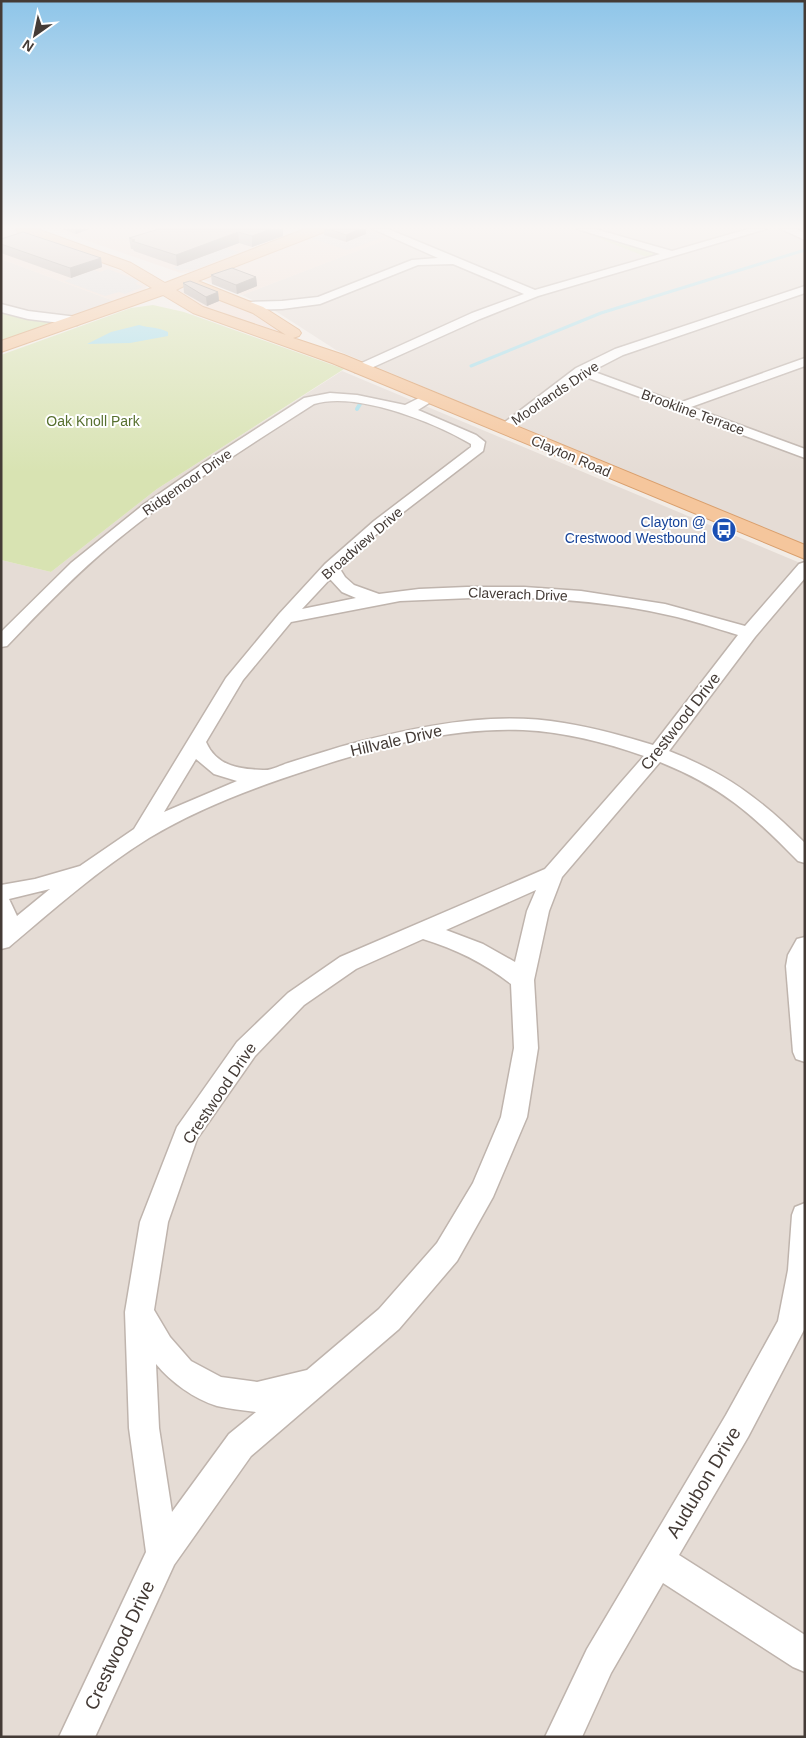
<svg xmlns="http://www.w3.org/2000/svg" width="806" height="1738" font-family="Arial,sans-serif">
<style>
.residential{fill:#e5dcd5}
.commercial{fill:#f2ded3}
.green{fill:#d8e3b2}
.parking{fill:#e0dddb}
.water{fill:#a7deea}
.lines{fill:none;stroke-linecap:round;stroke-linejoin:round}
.stream-far1{stroke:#a7deea;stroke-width:3}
.stream{stroke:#a7deea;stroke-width:4}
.minor-casing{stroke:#bfb4ad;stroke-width:3}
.major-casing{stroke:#d99f6d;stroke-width:2}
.minor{fill:#fff;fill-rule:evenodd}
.major{fill:#f5c69c;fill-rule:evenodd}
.wall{fill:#b7aca5}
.shaded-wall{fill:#958c86}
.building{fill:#d5c8c0;stroke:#958c86}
.labels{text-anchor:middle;stroke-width:4;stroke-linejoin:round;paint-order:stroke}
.far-street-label{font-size:14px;fill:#443b36;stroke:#fff}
.far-park-label{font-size:14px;fill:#57702f;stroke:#fff}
.far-transit-label{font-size:14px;fill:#164399;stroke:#fff;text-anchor:end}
.street-label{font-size:16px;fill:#443b36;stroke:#fff}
.near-street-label{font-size:19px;fill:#443b36;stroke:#fff}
</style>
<rect width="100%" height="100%" fill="#f2ece6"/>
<g class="residential">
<polygon points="385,229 805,229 805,546 336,350 277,312 242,295 398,235"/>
<polygon points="1,259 114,301 1,343"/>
<polygon points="342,371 805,565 805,1737 1,1737 1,560 51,572 157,489"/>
</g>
<g class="commercial">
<polygon points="1,229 15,229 96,258 115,269 140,277 150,284 144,290 114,301 1,259"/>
<polygon points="53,229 304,229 190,272 181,273"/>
<polygon points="332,229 373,229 394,237 242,295 203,280"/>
<polygon points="182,288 250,311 282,332 279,334 208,310 176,291"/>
</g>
<g class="green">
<polygon points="583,232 585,232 662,254 650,257 644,256"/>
<polygon points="153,305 184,312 344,369 157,489 51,572 1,560 1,355 131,308"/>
<polygon points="1,308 77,321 1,347"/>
</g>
<g class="parking">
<polygon points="350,229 366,229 384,237 347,250 310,238 324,235 346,242"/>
<polygon points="225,248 239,252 192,271 187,269 182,271 173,268"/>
<polygon points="108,269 140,281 135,283 143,287 125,294 119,292 105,296 64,281 94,270 100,272"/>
</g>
<path class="water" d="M139,325C149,328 159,327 168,332V336L130,343L87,344L111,332Z"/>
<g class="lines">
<polyline class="stream-far1" points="471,366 601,313 805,250"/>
<polyline class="stream" points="357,409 360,404"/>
<defs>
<g id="minor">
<polygon points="373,229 388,229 535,290 660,254 577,229 595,229 672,251 748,229 766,229 538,296 480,319 360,373 355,372 354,369 355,366 472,313 524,294 453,264 418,265 320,304 282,309 248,310 242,306 248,302 282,301 318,297 412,260 438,258"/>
<polygon points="781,229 796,229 805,233 805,240"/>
<polygon points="805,286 805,293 623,355 592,371 679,403 805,358 805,366 691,407 805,449 805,458 583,376 509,431 504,432 497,428 576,368 615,349"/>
<polygon points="1,304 28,311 77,317 83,321 77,325 28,319 1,312"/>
<path d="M330,393L357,395L405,405L425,395H435L437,398L418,410L476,435L485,442L483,451L384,527L340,569L345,577L354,585L379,594L419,589L467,587H524L581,591L665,604L745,626L799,564L805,562V578L755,637L669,751C726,773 762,800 805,843V863L798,861C752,814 722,787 660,762L562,877L549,911L534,980L538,1048L527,1117L493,1197L457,1261L399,1329L251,1456L174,1565L95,1737H59L146,1552L129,1428L125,1312L140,1222L177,1127L237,1042L288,993L340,957L545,869L644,756C604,742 565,732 523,730C450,727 377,747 308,770C253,788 199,808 149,838C99,869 54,909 9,947L1,949V885L35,879L80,866L134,829L226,678L279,614L325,564L374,521L471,447V444C434,422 356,391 314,404C247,447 179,489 117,540C78,572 42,609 7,646L1,647V632L71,563L143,505L211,458L304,398ZM330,579L342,592L356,598L302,609ZM495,597C553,598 611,602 668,615C692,620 715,628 738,635L653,745C624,736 595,728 564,723C495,711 425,725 358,742C334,748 311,756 288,763C281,765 271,771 263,770C240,769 217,767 206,742L243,680L291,622L400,601ZM196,759L214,774L237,781L164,812ZM50,889L17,916L9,899ZM536,890L527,911L515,962L483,944L446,930ZM423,939C456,949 484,963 511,984L514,1048L501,1117L473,1183L437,1243L379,1309L307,1370L257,1382L221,1377L191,1361L170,1337L154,1310L168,1222L197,1139L255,1056L304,1005L356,969ZM156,1364C171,1382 194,1399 217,1406C230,1409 243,1410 256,1412L229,1434L172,1512L159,1428Z"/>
<polygon points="805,937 805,1062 796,1059 793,1052 786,966 788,955 797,939"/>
<polygon points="805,1203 805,1328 748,1437 679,1555 805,1635 805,1672 793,1667 663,1583 611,1673 582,1737 545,1737 587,1649 726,1415 778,1321 788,1270 792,1215 795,1207"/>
</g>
<path id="major" d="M16,229H37L131,263L165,283L305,229H326L324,232L198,281L263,307L299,330L301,333L299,336L293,338L344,355L805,545V559L332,363L193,313L163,295L1,352V341L152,288L121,269L18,232ZM184,286L253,313L286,335L203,307L176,290Z"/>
</defs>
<use href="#minor" class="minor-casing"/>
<use href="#major" class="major-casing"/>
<use href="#minor" class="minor"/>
<use href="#major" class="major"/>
</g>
<g class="wall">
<polygon points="62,229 89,229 76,234"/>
<polygon points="159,229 283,229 283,236 252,247 239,243 177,266 134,251 133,249 131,249 129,238"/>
<polygon points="324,229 360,229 366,234 346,242 324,235"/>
<polygon points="1,239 101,258 102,267 71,278 1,253"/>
<polygon points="211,275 256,277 257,286 237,294 212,284"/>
<polygon points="183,283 218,292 219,301 207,306 184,293"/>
</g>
<g class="shaded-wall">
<polygon points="75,229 89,229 76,234"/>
<polygon points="270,229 283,229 283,236 252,247 252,236"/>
<polygon points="360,229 366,229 366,234 346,242 346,235"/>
<polygon points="238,232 239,243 177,266 176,255"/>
<polygon points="101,258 102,267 71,278 70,268"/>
<polygon points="256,277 257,286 237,294 236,285"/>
<polygon points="218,292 219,301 207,306 206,297"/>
</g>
<g class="building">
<polygon points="159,229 270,229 252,236 238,232 176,255 132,241 135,240 129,238"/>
<polygon points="329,229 360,229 346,235"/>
<polygon points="23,232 101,258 70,268 1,244 1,239"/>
<polygon points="232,268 256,277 236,285 211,275"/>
<polygon points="190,281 218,292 206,297 183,283"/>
</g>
<linearGradient id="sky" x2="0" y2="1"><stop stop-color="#8ec5e9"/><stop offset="0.48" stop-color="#f9f6f4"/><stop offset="1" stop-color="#f9f6f4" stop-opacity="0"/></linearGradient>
<rect width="806" height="473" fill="url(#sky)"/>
<defs>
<symbol id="bus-disc" viewBox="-11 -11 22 22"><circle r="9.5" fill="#1a4fb4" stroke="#fff"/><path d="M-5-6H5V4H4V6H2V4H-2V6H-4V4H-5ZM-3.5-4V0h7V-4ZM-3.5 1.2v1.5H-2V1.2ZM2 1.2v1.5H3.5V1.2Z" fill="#fff"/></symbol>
</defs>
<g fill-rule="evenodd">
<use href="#bus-disc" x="710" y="516" width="28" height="28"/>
</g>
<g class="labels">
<g class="far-street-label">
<text transform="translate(555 393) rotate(-34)" y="5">Moorlands Drive</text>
<text transform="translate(693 412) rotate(20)" y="5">Brookline Terrace</text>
<text transform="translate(571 456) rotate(23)" y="5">Clayton Road</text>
<text transform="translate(187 482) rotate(-35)" y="5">Ridgemoor Drive</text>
<text transform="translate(362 543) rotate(-41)" y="5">Broadview Drive</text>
<text transform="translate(518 594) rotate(2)" y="5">Claverach Drive</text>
</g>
<g class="far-park-label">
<text x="93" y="426">Oak Knoll Park</text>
</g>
<g class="far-transit-label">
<text x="706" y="527">Clayton @<tspan x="706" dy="16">Crestwood Westbound</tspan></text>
</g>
<g class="street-label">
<text transform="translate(680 721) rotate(-52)" y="6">Crestwood Drive</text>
<text transform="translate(396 740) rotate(-13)" y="6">Hillvale Drive</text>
<text transform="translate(219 1093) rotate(-56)" y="6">Crestwood Drive</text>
</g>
<g class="near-street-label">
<text transform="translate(703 1482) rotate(-59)" y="7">Audubon Drive</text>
<text transform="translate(119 1645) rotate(-65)" y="7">Crestwood Drive</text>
</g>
</g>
<rect width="806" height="1738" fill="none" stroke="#443b36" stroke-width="5"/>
<g transform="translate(35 35) rotate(213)" stroke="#ffffff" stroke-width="4" paint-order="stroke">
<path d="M0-4L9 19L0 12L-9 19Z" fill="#443b36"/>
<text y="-8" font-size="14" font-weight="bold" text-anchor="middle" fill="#443b36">N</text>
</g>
</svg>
